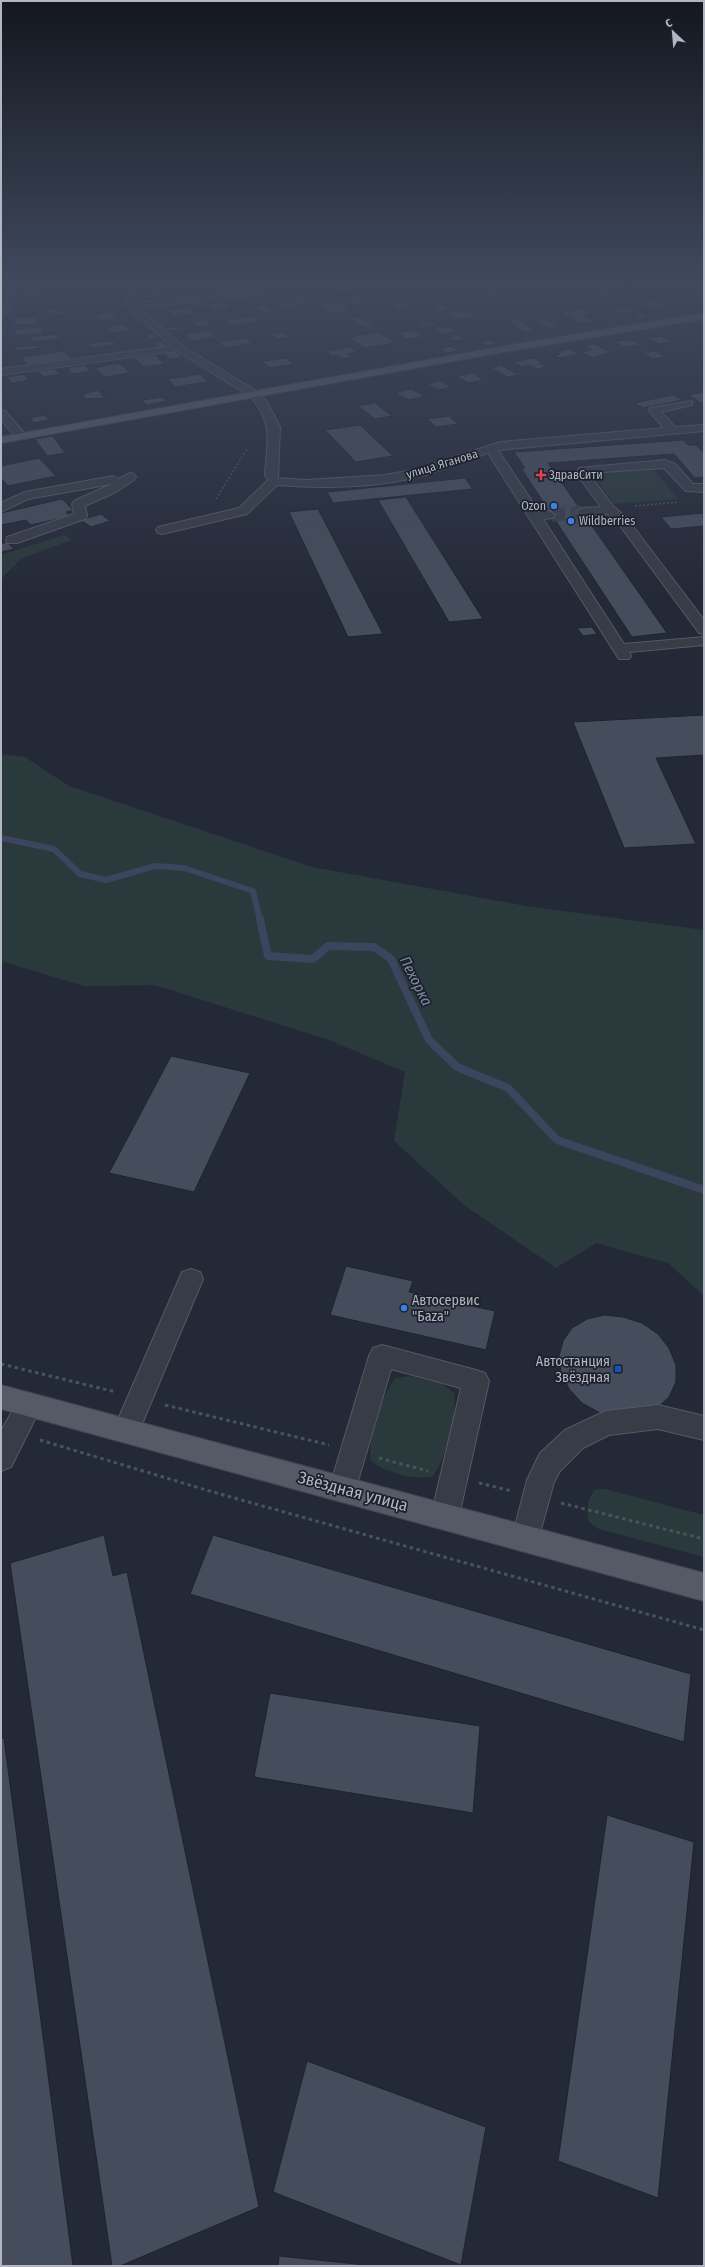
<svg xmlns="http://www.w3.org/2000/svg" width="705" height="2267" font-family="'Fira Sans Condensed',sans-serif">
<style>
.green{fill:#2a393c}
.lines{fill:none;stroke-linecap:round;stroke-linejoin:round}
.stream-far1{stroke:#3b455e;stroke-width:6}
.stream{stroke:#3b455e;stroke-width:8}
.building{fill:#454c5b;stroke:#1e232e}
.minor-tunnel{stroke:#393e4c;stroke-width:13;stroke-dasharray:13 6;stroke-linecap:butt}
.minor-casing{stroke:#555965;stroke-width:2}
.major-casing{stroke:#404550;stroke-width:2}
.path-far1{stroke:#475459;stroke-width:1.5;stroke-dasharray:2 2;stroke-linecap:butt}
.path{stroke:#475459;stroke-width:3;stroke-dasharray:3.5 3.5;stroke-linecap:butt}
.minor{fill:#373c47;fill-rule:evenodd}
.major{fill:#555a67;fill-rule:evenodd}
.health-dot{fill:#e0444e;stroke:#1c212c;stroke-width:1.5}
.shop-dot{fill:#3f7fe0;stroke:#1c212c;stroke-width:1.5}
.transit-dot{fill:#1a4fb4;stroke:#1c212c;stroke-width:1.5}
.labels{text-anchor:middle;stroke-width:3.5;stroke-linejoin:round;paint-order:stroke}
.far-street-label{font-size:12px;fill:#b2b6c3;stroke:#1c212c}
.far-poi-label{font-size:12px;fill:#b2b6c3;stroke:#1c212c;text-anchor:start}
.poi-label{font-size:14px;fill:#b2b6c3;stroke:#1c212c;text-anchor:start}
.water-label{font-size:15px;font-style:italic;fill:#7d8aa8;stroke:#1c212c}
.near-street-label{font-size:17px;fill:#b2b6c3;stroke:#1c212c}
</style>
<rect width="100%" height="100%" fill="#242937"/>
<g class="green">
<polygon points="652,467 678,499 614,504 591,472"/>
<polygon points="65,535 72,540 22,558 1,579 1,555"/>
<polygon points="1,754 25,757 69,786 312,867 526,906 704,930 704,1296 668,1263 596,1243 556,1268 464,1205 394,1141 405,1072 329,1040 155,985 84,986 1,961"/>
<path d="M410,1376L442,1384L454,1393C458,1415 446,1459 432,1477C410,1479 389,1474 371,1461C367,1438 381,1395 396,1378Z"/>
<path d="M605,1489L704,1515V1557L599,1529L589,1522C586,1509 587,1501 594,1490Z"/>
</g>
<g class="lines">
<polyline class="stream-far1" points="1,838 54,849 80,874 106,880 155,866 184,868 253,891 260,920"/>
<polyline class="stream" points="260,919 268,956 313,959 328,946 374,947 391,959 429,1040 457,1067 508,1088 557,1140 704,1190"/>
</g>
<g class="building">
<polygon points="56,281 60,281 64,282 58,286 50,285"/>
<polygon points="88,281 114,281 107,286 85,283"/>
<polygon points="160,281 189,281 190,283 158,286 156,283 162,283"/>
<polygon points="236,284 243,290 223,292 216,286"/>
<polygon points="261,284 266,289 253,291 248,286"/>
<polygon points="351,285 359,291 336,294 328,287"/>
<polygon points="579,285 585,289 572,291 566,287"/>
<polygon points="704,285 704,293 696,295 682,288"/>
<polygon points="192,287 197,292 178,294 173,289"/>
<polygon points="634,287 640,290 624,293 618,289"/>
<polygon points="433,288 440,293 426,294 420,290"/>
<polygon points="29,289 42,290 38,292 45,293 39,297 18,296"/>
<polygon points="490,289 499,295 489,297 479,291"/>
<polygon points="604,290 614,295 602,297 592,291"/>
<polygon points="154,291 162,292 166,296 145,298 141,294"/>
<polygon points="301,295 311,302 298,304 288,297"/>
<polygon points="276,296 282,300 273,301 266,297"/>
<polygon points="358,296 369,304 356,306 345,298"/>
<polygon points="684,297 696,303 686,305 674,298"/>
<polygon points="657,300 670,307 652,310 638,303"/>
<polygon points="287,301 297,307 284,309 274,303"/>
<polygon points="331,301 335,303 341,303 351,310 331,313 321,306 326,305 322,302"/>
<polygon points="203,302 207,306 198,308 193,303"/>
<polygon points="224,302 230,308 216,310 210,304"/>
<polygon points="404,303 411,307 399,309 392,304"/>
<polygon points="265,304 276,311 266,313 255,306"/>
<polygon points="443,305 450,310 440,312 432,306"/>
<polygon points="626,307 636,312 623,314 613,309"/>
<polygon points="188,308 193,314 173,316 168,310"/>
<polygon points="49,309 68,311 63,315 44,313"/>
<polygon points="582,309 591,314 583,315 594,321 580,323 561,312"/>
<polygon points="467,310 477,317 457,320 447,313"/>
<polygon points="111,312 119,319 100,321 93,314"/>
<polygon points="642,314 649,317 640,319 633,315"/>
<polygon points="254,316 261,321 233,326 226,320"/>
<polygon points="17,317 39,317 34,325 12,324"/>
<polygon points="359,317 375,326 364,328 349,318"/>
<polygon points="544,318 559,326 547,328 533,319"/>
<polygon points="518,319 536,330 525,332 507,321"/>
<polygon points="205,320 211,326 199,327 193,321"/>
<polygon points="433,322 439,325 422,327 417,324"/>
<polygon points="123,324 130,330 113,333 106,327"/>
<polygon points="180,326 184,329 169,331 166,328"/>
<polygon points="42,327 42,334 15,335 16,329"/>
<polygon points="449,327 456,332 441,334 433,329"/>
<polygon points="208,330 215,337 192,341 184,334"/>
<polygon points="414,330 423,337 406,339 398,333"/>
<polygon points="284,332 290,337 277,339 270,334"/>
<polygon points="379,332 395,343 364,348 349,337"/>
<polygon points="57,334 59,339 33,342 31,337"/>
<polygon points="154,334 159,338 150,339 146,335"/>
<polygon points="458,335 465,340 454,341 448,337"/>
<polygon points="661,336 672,342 659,344 648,338"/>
<polygon points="246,338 253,343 225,348 219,342"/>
<polygon points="491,340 498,344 487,346 480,341"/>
<polygon points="625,340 634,341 640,345 624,347 614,341"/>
<polygon points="109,341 116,342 113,345 93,348 88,344"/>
<polygon points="162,341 170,348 161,349 153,342"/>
<polygon points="595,344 610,352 593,358 582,352 592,350 585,346"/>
<polygon points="38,345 40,348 17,351 15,347"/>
<polygon points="452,346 458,351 446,353 440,348"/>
<polygon points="350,347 356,352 348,354 352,357 343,359 338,355 332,356 326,351"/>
<polygon points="570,349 580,354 560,358 554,355 560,354 556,352"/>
<polygon points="64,351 71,359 28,366 21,357"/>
<polygon points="175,351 182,357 170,359 163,352"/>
<polygon points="655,351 666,357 653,359 643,353"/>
<polygon points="155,355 164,364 144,367 135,358"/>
<polygon points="286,358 294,364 270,368 262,361"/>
<polygon points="534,358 543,363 540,363 546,367 536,369 530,365 523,367 513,362"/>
<polygon points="111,364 121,364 130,373 104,377 95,368"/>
<polygon points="85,365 90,371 73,374 67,368"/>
<polygon points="501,365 518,375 507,377 491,368"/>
<polygon points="55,369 60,374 43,377 38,371"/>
<polygon points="473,373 484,380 468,383 457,376"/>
<polygon points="24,374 29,380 12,383 7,377"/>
<polygon points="200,374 207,382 175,387 168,379"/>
<polygon points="440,381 452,387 439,390 427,384"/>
<polygon points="411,389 425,396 410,400 395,393"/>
<polygon points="98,390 105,398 86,399 83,394"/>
<polygon points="704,392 704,402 701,403 688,395"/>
<polygon points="673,395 682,400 643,408 634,403"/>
<polygon points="162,397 167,401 147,405 142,400"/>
<polygon points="375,403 392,416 375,419 358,406"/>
<polygon points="45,415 49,420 34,423 30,418"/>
<polygon points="449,416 458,424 436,427 427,419"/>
<polygon points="360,425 393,456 356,462 325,430"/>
<polygon points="53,436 65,453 47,456 35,439"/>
<polygon points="683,440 688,445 696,445 704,453 704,477 695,478 674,454 548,463 667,633 632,637 521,468 525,468 514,452"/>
<polygon points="39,458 56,476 8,486 1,478 1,466"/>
<polygon points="465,478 473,489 333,503 327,492"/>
<polygon points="406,497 483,619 449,622 378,500"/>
<polygon points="62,499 73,510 66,512 70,516 31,525 26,520 1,525 1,513"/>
<polygon points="318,509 383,634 348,637 289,512"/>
<polygon points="703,513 704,526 671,529 661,517"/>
<polygon points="101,514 110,521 91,527 81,520"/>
<polygon points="7,542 14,549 1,552 1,544"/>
<polygon points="592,627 597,634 583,636 577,628"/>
<polygon points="704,715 704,755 656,758 696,844 624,848 573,722"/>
<polygon points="171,1056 250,1073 194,1192 109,1173"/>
<polygon points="346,1266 413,1281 409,1292 495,1311 486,1350 330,1315"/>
<polygon points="604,1315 623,1317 642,1323 658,1334 669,1348 676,1365 676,1382 669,1397 656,1409 620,1417 600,1413 582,1403 569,1389 561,1373 559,1356 563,1341 572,1328 587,1319"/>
<polygon points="104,1535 113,1576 127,1572 259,2207 120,2266 112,2266 10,1563"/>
<polygon points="213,1535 691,1674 684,1742 190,1594"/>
<polygon points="270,1693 480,1726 473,1813 254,1777"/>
<polygon points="4,1738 73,2266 1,2266 1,1739"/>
<polygon points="607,1815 694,1842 658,2198 558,2161"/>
<polygon points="307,2061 486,2127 461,2265 273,2192"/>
<polygon points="279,2256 375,2266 278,2266"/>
</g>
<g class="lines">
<polyline class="minor-tunnel" points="552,515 582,512"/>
<defs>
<g id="minor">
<path d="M15,281H23L18,298L4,317L1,318C1,305 10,294 15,281Z"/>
<path d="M138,281H148L135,291L134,300L136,303L272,287L296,281H311L272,293L139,308L183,346L259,393L268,404L280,427L278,478L306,480L385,475L418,469L500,442L664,428L650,412L649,410L650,408L692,401V405L661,412L675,427L704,425V431L498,450L539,512L549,511L555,515L553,518L543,519L624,644L704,637V645L629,652L631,656L629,659H619L488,453C467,460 446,468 425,475C380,488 323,489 277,485L247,514L162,534L158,533L156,530L158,527L239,508L268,480L265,475C267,443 274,424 251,397L177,351L1,375V369L171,346L127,306L124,300L126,290Z"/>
<polygon points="1,410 5,411 26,435 28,437 26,439 18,439 1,420"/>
<polygon points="665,460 675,464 693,484 704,484 704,492 686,491 664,468 588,473 614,507 626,517 704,620 704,634 699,633 618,523 607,514 582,516 576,512 582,508 601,507 576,473 579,468"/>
<polygon points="130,473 134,474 136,477 134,480 116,492 85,506 87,516 85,519 17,543 7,543 6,540 7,537 74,514 72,504 74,501 112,484 28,499 1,512 1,503 25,492 113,476 118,479"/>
<polygon points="191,1269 200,1272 203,1279 139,1431 135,1440 126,1443 117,1440 113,1431 179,1279 182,1272"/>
<polygon points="382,1345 476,1370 485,1373 489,1381 459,1516 455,1525 445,1529 435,1525 431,1516 461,1388 391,1369 353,1498 343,1502 333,1498 329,1489 369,1356 373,1348"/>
<polygon points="29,1393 38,1397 42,1405 11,1467 1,1471 1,1431 20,1397"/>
<polygon points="658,1405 704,1416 704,1440 658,1429 609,1435 583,1448 560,1471 554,1482 536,1548 526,1552 516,1548 512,1538 527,1480 540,1453 565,1430 597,1415 606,1411"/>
</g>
<g id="major">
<polygon points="704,313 704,319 516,350 1,443 1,437 516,344"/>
<polygon points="1,1385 704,1573 704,1601 1,1409"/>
</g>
</defs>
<use href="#minor" class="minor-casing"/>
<use href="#major" class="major-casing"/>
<g class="path-far1">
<polyline points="216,499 247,449"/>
<polyline points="635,506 678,502"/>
</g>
<g class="path">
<polyline points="1,1364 116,1392"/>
<polyline points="165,1405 329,1445"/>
<polyline points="40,1440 213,1492 704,1630"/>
<polyline points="379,1458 428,1471"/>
<polyline points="479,1483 512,1491"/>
<polyline points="561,1503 704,1539"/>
</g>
<use href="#minor" class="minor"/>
<use href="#major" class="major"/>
</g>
<linearGradient id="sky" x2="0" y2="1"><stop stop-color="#14171e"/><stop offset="0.47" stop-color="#3f495e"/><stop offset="1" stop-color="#3f495e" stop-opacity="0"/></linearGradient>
<rect width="705" height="598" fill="url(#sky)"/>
<path class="health-dot" d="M539 469h4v4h4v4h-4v4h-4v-4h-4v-4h4z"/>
<g class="shop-dot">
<circle cx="554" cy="506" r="4"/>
<circle cx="571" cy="521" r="4"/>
<circle cx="404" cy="1308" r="4"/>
</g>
<rect class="transit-dot" x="614" y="1365" width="8" height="8" rx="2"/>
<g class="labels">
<g class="far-street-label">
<text transform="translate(442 464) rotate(-17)" y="4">улица Яганова</text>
</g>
<g class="far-poi-label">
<text x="549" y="479">ЗдравСити</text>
<text x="546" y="510" text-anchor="end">Ozon</text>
<text x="579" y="525">Wildberries</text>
</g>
<g class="poi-label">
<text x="412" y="1305">Автосервис<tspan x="412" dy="16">"Баzа"</tspan></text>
<text x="610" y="1366" text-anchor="end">Автостанция<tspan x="610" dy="16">Звёздная</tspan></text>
</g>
<g class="water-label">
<text transform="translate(416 981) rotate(63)" y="5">Пехорка</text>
</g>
<g class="near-street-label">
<text transform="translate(353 1491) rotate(15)" y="6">Звёздная улица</text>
</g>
</g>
<rect width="705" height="2267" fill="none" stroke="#b2b6c3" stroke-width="4"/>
<g transform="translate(673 32) rotate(334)" stroke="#1c212c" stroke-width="3" paint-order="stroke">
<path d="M0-3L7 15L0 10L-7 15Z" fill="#b2b6c3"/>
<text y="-6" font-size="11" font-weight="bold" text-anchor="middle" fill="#b2b6c3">С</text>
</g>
</svg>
